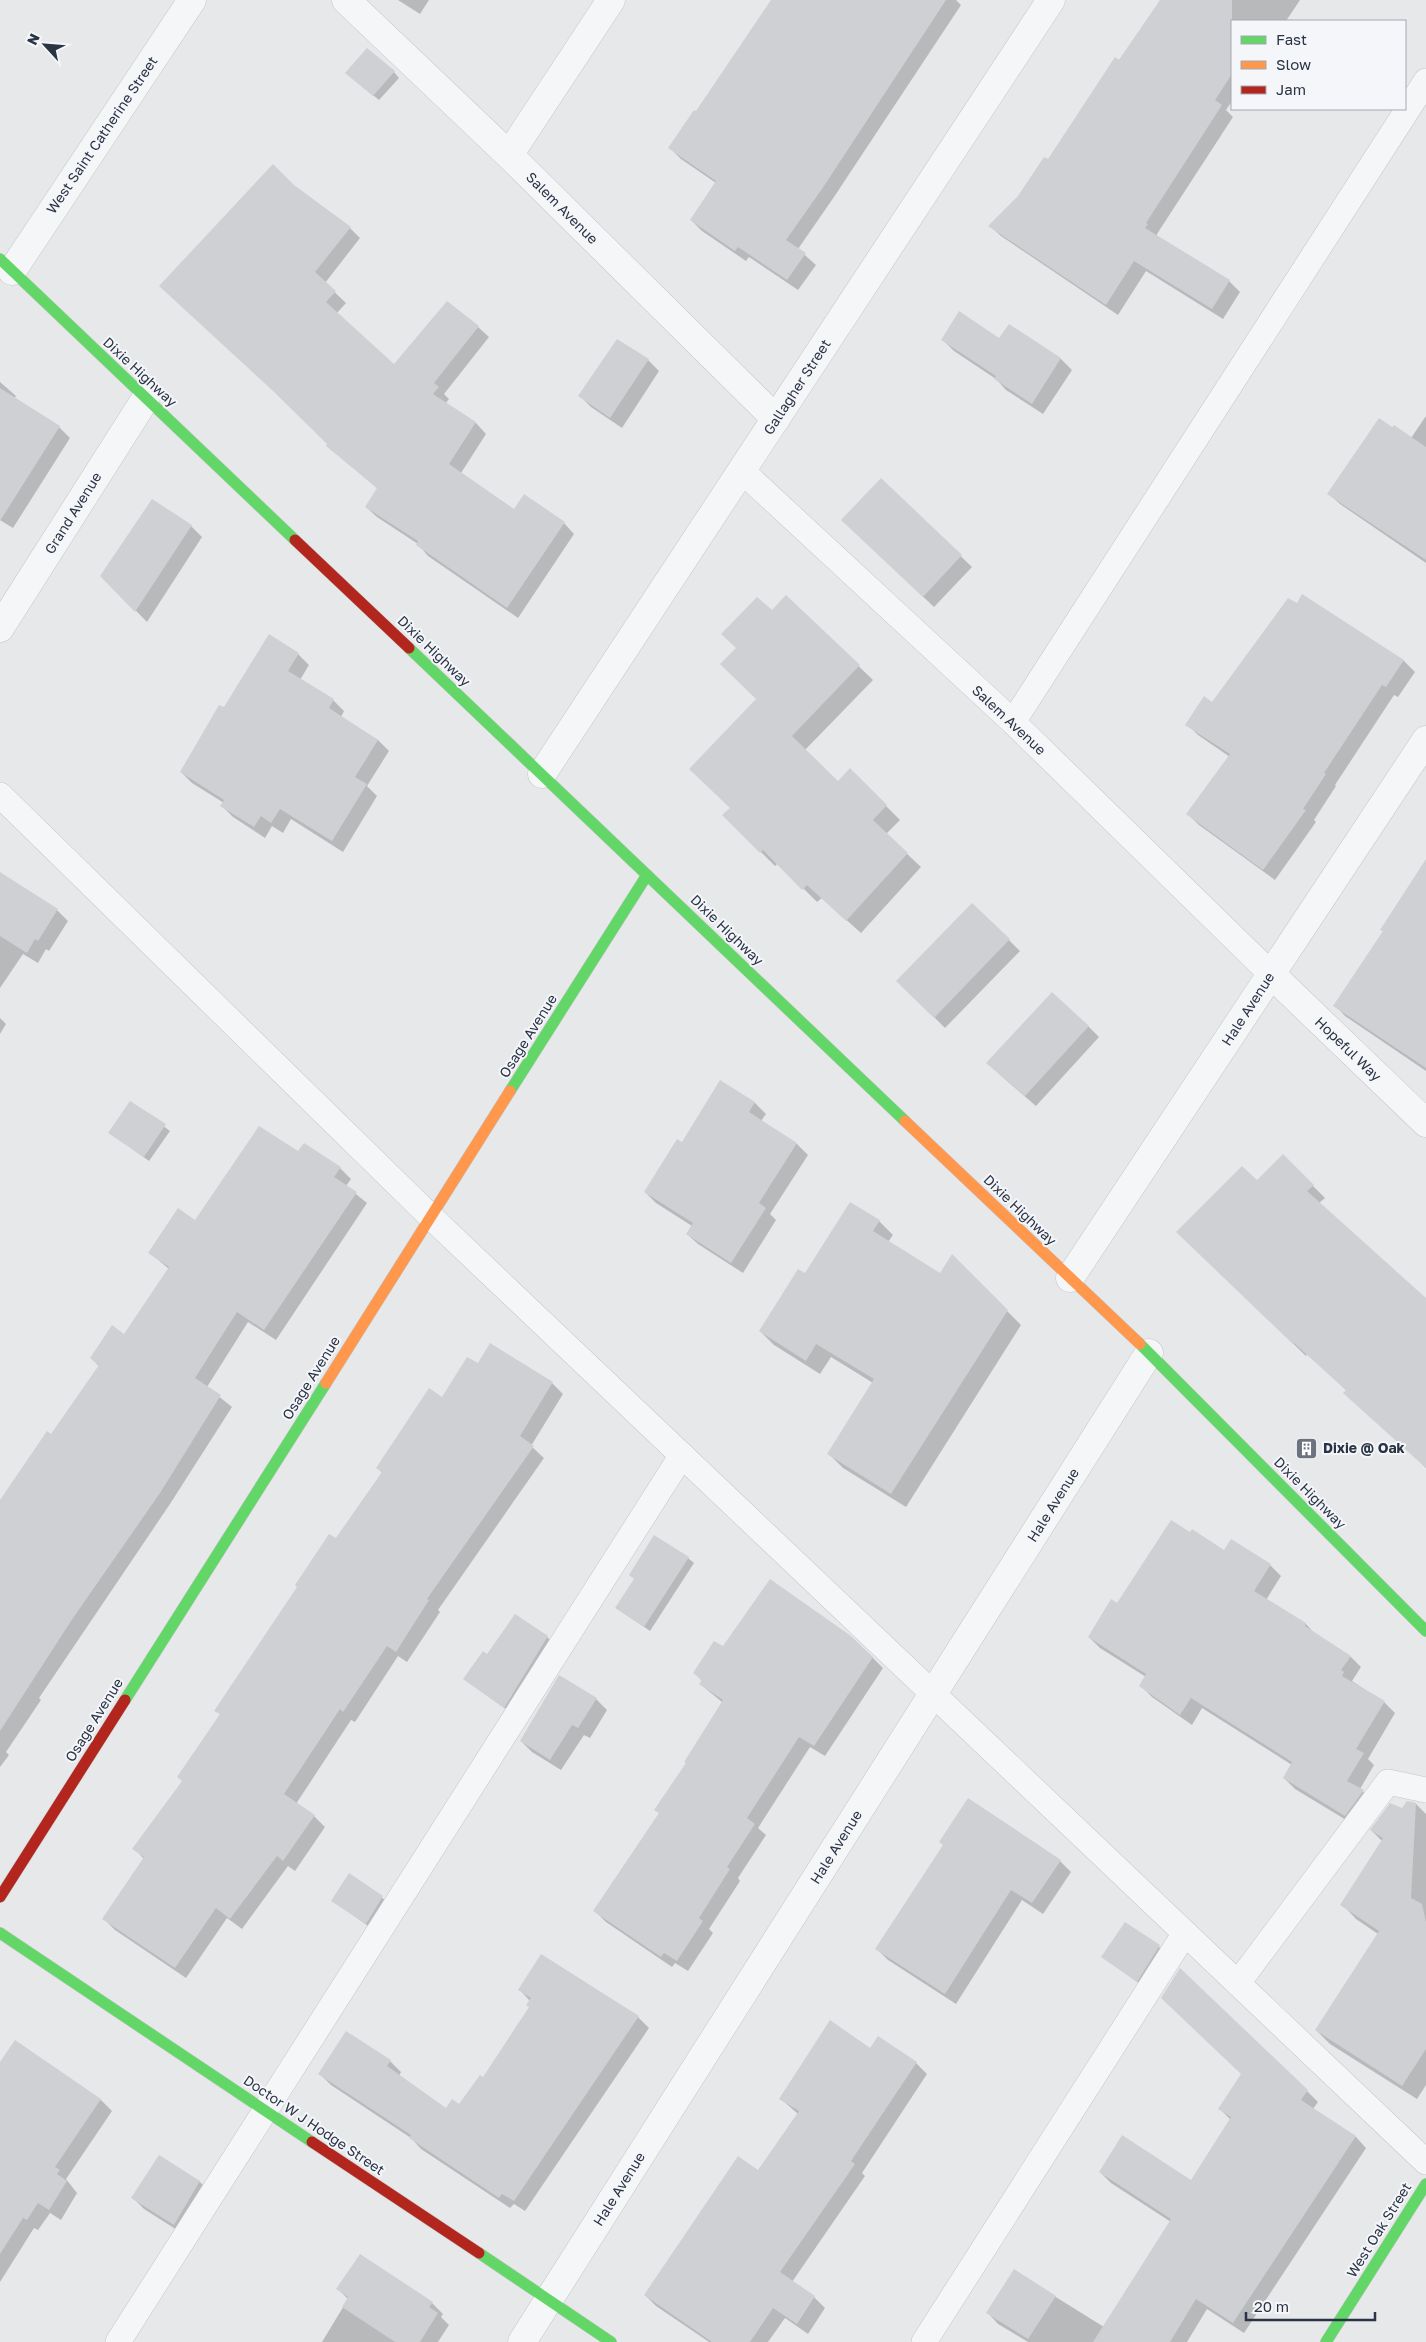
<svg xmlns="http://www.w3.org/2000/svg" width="1426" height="2342" font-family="'Golos Text',sans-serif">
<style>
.shadow{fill:#0003}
.building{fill:#ced0d3}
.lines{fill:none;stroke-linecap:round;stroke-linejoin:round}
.lane-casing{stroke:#c4c6c8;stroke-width:26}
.street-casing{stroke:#c4c6c8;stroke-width:29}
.fast-casing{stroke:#c4c6c8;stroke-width:12}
.slow-casing{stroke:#c4c6c8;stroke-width:12}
.jam-casing{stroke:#c4c6c8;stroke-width:12}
.lane{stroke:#f5f6f7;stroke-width:25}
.street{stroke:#f5f6f7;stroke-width:28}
.fast{stroke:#63d668;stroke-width:11}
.slow{stroke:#ff974d;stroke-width:11}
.jam{stroke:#b3261e;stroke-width:11}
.labels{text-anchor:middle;stroke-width:4;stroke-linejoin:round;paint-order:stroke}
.street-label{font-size:14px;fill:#2b3445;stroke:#f4f6f9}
.poi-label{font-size:14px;font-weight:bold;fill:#2b3445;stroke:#f4f6f9;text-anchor:start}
</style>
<rect width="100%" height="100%" fill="#e6e8ea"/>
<g class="shadow">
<polygon points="398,0 429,0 420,14"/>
<polygon points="780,0 956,0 961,5 834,197 798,249 816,265 798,290 749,257 746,261 702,231 691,220 716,183 681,159 670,148"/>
<polygon points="1161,0 1300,0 1286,21 1232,21 1232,101 1226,110 1233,117 1157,234 1157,237 1229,281 1240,292 1223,319 1146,271 1118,315 1001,236 990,226 1019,197 1049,161"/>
<polygon points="394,72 399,78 379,100 352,78"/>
<polygon points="293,186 350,228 360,238 325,283 346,303 337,313 394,366 478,327 489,337 444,394 449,399 445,404 476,423 486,434 461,473 514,510 564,523 574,534 518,618 428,556 418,544 377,517 366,507 378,489 328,446"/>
<polygon points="1009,326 1061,359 1072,370 1043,414 1006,390 996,379 954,351 943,340 1000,340"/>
<polygon points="617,340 648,360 659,371 622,428 591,407 580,396"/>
<polygon points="0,382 16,396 14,399 59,427 70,438 13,528 0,520"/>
<polygon points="1426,416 1426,563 1340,504 1329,494 1411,438"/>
<polygon points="881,480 972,567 934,607 854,531"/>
<polygon points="191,526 202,537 147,622 102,576"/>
<polygon points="1303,596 1404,661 1415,672 1398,697 1394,695 1335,785 1336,786 1314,820 1316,822 1275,880 1199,825 1188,814 1230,757 1198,735 1187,724 1212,704 1297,605"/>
<polygon points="787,597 873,680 805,750 838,783 850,770 900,820 886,834 921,867 861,933 822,898 817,902 778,863 775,866 724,815 731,808 757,699 772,612"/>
<polygon points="270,636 298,654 309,665 300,680 333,700 344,711 341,717 378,740 389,751 367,786 377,796 343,852 291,819 283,833 272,826 265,838 233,817 222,806 224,803 192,783 181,772 225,709"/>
<polygon points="1426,873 1426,1071 1345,1016 1335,1005"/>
<polygon points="0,874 57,910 68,921 49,951 46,949 38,963 23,954 0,988"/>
<polygon points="972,904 1020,951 945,1028 898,981"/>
<polygon points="0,1018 6,1024 0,1034"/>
<polygon points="1088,1026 1099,1037 1036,1106 999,1074"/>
<polygon points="720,1082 755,1103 766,1114 761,1121 797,1144 808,1155 770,1214 776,1220 743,1273 698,1244 687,1234 692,1226 656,1203 645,1192 682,1143"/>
<polygon points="131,1102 170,1131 149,1161 110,1133"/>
<polygon points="298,1153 340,1168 351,1179 346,1186 367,1203 276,1340 248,1322 207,1387 232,1407 170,1504 39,1698 41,1700 6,1752 9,1755 0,1767 0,1502 51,1436 100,1367 91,1358 125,1336 169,1269 150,1253"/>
<polygon points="1283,1156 1325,1198 1319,1203 1426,1299 1426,1468 1347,1391 1307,1354 1306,1356 1190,1244"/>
<polygon points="879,1221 893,1235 888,1242 940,1275 952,1256 1021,1325 906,1507 843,1468 829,1454 873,1383 831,1357 820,1374 774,1345 760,1331 806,1275"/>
<polygon points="478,1365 552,1383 563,1394 531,1446 544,1458 438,1610 440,1612 407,1662 398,1656 355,1722 351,1720 296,1804 314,1816 325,1827 295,1871 288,1866 242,1929 227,1918 186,1978 115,1930 104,1919 144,1859 134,1848 183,1782 221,1715 216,1710 382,1473 378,1468 443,1399"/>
<polygon points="1225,1552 1270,1565 1281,1576 1266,1600 1306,1624 1316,1635 1350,1656 1361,1667 1352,1681 1384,1702 1395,1713 1368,1759 1374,1765 1360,1789 1374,1802 1356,1826 1295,1789 1284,1778 1292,1765 1202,1708 1192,1725 1152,1697 1141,1686 1146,1677 1100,1648 1089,1637 1118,1605"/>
<polygon points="688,1558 694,1563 650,1631 617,1608"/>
<polygon points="547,1637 552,1642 510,1712 464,1679 487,1656"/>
<polygon points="723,1648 872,1657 883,1668 825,1756 810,1747 758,1828 766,1835 738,1878 740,1881 709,1929 713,1933 688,1971 675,1963 672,1967 606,1922 595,1911 660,1814 722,1702 700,1684 702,1681 695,1673"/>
<polygon points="560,1676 596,1699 607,1710 590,1738 584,1735 561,1770 532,1752 521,1741"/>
<polygon points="1416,1804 1426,1814 1426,2085 1417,2099 1330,2044 1316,2030 1378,1934 1356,1919 1342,1904 1382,1841 1371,1830"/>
<polygon points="1060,1861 1071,1872 1043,1914 1022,1900 956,2004 888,1960 877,1949"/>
<polygon points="349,1875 388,1902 371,1928 333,1901"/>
<polygon points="1125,1924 1165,1951 1143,1986 1103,1957"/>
<polygon points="542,1955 638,2017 649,2028 525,2211 514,2204 510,2208 421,2149 411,2138 331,2085 320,2074 346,2033 390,2061 401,2072 399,2076 446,2110 460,2106 483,2079 530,2007 530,2001 520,1990"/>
<polygon points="16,2042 101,2100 112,2111 66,2179 77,2193 61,2220 50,2213 38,2230 34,2228 0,2282 0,2064"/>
<polygon points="871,2049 916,2063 927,2074 862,2173 865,2176 792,2282 814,2297 825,2308 808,2334 785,2318 768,2342 709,2342 656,2306 645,2295 758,2171 798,2114 781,2099"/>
<polygon points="1307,2091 1318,2102 1313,2109 1356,2137 1366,2148 1244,2333 1207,2309 1187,2342 1028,2342 998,2324 988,2313 1014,2271 1104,2327 1171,2222 1111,2183 1100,2172 1191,2182 1231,2120 1220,2109"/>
<polygon points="159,2157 200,2182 211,2193 185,2235 144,2209 133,2198"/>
<polygon points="338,2289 432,2303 443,2314 441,2317 449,2325 438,2342 322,2342 348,2299"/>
</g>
<g class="building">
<polygon points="771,0 946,0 824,186 786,240 806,253 787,280 738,247 735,251 690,220 716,181 668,148 694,110 696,111"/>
<polygon points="1160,0 1232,0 1232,74 1215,100 1222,105 1146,223 1148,224 1145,228 1230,280 1212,309 1134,261 1106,305 988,226 1018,196 1044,157 1048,159 1115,57 1119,60"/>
<polygon points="367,48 395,71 373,96 345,73"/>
<polygon points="273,164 294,185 351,227 315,272 336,291 326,302 394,364 447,301 479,326 434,383 439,387 433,394 476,422 449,464 514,509 524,494 565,522 507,608 416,545 418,541 365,507 377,488 326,446 327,444 273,391 159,286"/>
<polygon points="959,311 999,338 1009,324 1061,358 1032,404 994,379 996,376 941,340"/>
<polygon points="617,339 649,359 610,418 578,396"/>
<polygon points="0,388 60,426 0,521"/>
<polygon points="1379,418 1392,427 1394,425 1426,447 1426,560 1327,494"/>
<polygon points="881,478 962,555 923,597 841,520"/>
<polygon points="152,499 192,525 135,612 100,576"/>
<polygon points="1302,594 1404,660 1386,687 1382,685 1324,773 1326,774 1303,809 1306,810 1263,870 1186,814 1230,754 1185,725 1204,696 1212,702 1288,598 1297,603"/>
<polygon points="786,595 860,665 792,736 838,781 850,768 887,805 873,820 908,853 846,921 807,885 802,890 763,850 760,853 722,815 730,808 689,769 756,699 720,664 736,648 721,634 757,597 772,610"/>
<polygon points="269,634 299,653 288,671 334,699 329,708 378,740 355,777 367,784 332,841 280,809 271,823 261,816 254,827 220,806 224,800 180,772 219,705 224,707"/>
<polygon points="1426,859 1426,1068 1333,1006 1383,931 1380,930"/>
<polygon points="0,872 58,909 38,941 35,939 27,953 0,936"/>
<polygon points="972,903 1010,939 934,1018 896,981"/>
<polygon points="1052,992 1089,1026 1025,1096 986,1063"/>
<polygon points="720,1080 755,1102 749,1112 797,1143 759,1203 766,1208 731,1263 686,1234 693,1223 644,1192 677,1139 682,1142"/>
<polygon points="130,1101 166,1124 144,1157 108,1133"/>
<polygon points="259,1126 298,1151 304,1143 341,1167 334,1177 357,1192 264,1330 237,1312 195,1378 221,1395 160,1493 71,1621 0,1731 0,1500 47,1431 51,1434 99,1365 90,1358 112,1325 124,1334 169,1267 148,1253 178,1208 195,1220"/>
<polygon points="1283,1154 1314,1185 1307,1191 1426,1298 1426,1468 1343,1393 1346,1390 1294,1343 1293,1344 1176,1232 1242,1166 1257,1180"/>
<polygon points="850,1202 880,1220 873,1231 940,1273 952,1254 1008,1310 891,1494 827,1454 874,1379 816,1344 806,1361 759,1331 798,1269 805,1273"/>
<polygon points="490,1343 553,1382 520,1436 534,1446 427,1599 429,1600 396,1652 387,1646 343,1712 340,1709 284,1794 315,1815 283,1861 277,1856 230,1919 216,1908 175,1968 102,1919 144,1857 132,1849 182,1781 177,1777 220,1714 214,1711 297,1587 295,1585 329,1534 336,1538 382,1472 376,1468 429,1388 442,1397 467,1357 478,1363"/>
<polygon points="1171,1520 1190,1532 1192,1529 1224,1550 1231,1539 1271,1564 1254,1591 1306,1623 1305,1626 1351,1656 1341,1670 1344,1672 1342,1676 1385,1701 1356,1749 1364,1753 1347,1781 1364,1790 1345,1816 1283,1778 1292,1762 1191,1698 1180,1715 1139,1686 1146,1674 1088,1637 1111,1599 1117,1603"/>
<polygon points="654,1535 689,1557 644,1627 615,1608 634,1579 629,1575"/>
<polygon points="770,1579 851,1636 873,1657 814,1746 799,1737 747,1818 755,1824 727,1867 730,1869 699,1918 703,1921 677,1961 664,1953 661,1957 593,1911 659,1813 654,1810 686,1763 684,1762 723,1700 699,1684 702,1680 693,1673 714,1641 723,1646"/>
<polygon points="515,1614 548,1636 504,1708 463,1679 483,1651 487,1654"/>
<polygon points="559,1675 597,1698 578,1728 572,1725 550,1760 520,1741"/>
<polygon points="968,1798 1061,1860 1032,1903 1011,1890 945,1994 875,1949 943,1845 939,1842"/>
<polygon points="1407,1801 1416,1803 1411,1898 1422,1904 1426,1922 1426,2049 1402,2086 1315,2030 1379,1931 1340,1905 1383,1838 1370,1830 1390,1803 1402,1808"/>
<polygon points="349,1873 383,1896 366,1924 331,1901"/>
<polygon points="1125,1922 1160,1945 1137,1982 1101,1957"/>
<polygon points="541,1954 639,2016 514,2201 502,2194 499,2198 409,2138 411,2135 318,2074 346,2031 391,2060 387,2066 446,2108 452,2099 459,2104 480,2075 483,2077 529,2007 526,2005 531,1998 518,1990"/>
<polygon points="1180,1968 1308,2090 1301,2100 1356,2136 1233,2323 1196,2299 1170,2342 1093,2342 1171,2219 1099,2172 1122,2135 1191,2180 1231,2117 1218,2109 1241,2074 1161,1998"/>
<polygon points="830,2020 870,2048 878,2036 917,2062 851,2161 855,2164 780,2272 815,2296 797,2324 773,2308 750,2342 712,2342 644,2295 738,2156 758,2170 799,2111 779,2099"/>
<polygon points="15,2040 101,2099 55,2167 60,2170 57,2174 67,2181 49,2210 38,2203 27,2220 23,2218 0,2254 0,2062"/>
<polygon points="159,2155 200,2181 174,2225 131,2198"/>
<polygon points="360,2254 433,2302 429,2307 438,2313 420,2342 395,2342 342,2307 348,2297 336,2289"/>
<polygon points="1014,2269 1056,2296 1028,2339 986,2313"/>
</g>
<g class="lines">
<defs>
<g id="lane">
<polyline points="742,471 1013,722 1271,974"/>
<polyline points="1013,722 1426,81"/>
<polyline points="0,795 431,1217 1426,2162"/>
<polyline points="1238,1983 1388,1782 1426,1790"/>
<polyline points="118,2342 682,1455"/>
<polyline points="924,2342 1185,1933"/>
</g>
<g id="street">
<polyline points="346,0 509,155 776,419"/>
<polyline points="509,155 611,0"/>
<polyline points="12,271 192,0"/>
<polyline points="0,628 146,398"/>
<polyline points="542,774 1051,0"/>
<polyline points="1271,974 1426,1123"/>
<polyline points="1070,1278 1426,740"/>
<polyline points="522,2342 1149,1353"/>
</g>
<g id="fast">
<polyline points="0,259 295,540"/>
<polyline points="409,648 905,1121"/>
<polyline points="510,1091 647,875"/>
<polyline points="1140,1344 1426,1631"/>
<polyline points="125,1700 326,1383"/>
<polyline points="0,1933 312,2142"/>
<polyline points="479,2253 611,2342"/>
<polyline points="1326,2342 1426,2184"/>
</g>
<g id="slow">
<polyline points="905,1121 1140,1344"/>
<polyline points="326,1383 510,1091"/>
</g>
<g id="jam">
<polyline points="295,540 409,648"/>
<polyline points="0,1897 125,1700"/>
<polyline points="312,2142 479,2253"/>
</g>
</defs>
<use href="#lane" class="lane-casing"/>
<use href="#street" class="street-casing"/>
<use href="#fast" class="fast-casing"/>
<use href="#slow" class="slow-casing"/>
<use href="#jam" class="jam-casing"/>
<use href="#lane" class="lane"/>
<use href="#street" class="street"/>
<use href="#fast" class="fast"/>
<use href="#slow" class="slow"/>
<use href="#jam" class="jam"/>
</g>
<defs>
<symbol id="building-square" viewBox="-11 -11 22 22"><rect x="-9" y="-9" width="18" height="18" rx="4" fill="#6c737f" stroke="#f4f6f9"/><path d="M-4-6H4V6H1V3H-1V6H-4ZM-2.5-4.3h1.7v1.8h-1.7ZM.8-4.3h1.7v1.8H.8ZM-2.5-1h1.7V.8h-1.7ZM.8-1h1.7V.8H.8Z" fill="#fff"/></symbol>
</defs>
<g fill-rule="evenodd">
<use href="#building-square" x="1294" y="1436" width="25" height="25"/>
</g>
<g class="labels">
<g class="street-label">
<text transform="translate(102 135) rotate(-56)" y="5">West Saint Catherine Street</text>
<text transform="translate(562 208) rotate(45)" y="5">Salem Avenue</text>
<text transform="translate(140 372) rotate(43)" y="5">Dixie Highway</text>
<text transform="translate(797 387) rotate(-57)" y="5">Gallagher Street</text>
<text transform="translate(73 513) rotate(-58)" y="5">Grand Avenue</text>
<text transform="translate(434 651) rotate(44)" y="5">Dixie Highway</text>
<text transform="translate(1009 720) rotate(43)" y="5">Salem Avenue</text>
<text transform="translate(727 930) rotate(44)" y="5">Dixie Highway</text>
<text transform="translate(1248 1009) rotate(-57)" y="5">Hale Avenue</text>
<text transform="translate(528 1036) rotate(-58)" y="5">Osage Avenue</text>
<text transform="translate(1348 1049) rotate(44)" y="5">Hopeful Way</text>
<text transform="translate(1020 1210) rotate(44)" y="5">Dixie Highway</text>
<text transform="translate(311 1378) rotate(-58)" y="5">Osage Avenue</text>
<text transform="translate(1310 1493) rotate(45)" y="5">Dixie Highway</text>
<text transform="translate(1053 1505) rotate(-58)" y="5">Hale Avenue</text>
<text transform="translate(94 1720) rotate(-58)" y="5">Osage Avenue</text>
<text transform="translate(836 1847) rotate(-58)" y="5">Hale Avenue</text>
<text transform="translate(314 2125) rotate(34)" y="5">Doctor W J Hodge Street</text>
<text transform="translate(619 2189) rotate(-58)" y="5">Hale Avenue</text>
<text transform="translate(1379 2230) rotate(-58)" y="5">West Oak Street</text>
</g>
<g class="poi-label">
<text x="1323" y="1453">Dixie @ Oak</text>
</g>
</g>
<rect x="1231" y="20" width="175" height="90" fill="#f4f6f9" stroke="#a4a8b1"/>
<rect x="1241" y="36" width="25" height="8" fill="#63d668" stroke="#a4a8b1"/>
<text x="1276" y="45" font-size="15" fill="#2b3445">Fast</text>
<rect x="1241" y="61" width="25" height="8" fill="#ff974d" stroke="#a4a8b1"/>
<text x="1276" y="70" font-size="15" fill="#2b3445">Slow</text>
<rect x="1241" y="86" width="25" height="8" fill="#b3261e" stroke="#a4a8b1"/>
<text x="1276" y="95" font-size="15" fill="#2b3445">Jam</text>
<g transform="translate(45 45) rotate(296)" stroke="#f4f6f9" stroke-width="4" paint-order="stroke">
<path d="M0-4L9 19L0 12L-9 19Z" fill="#2b3445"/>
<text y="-8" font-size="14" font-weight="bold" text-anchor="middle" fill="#2b3445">N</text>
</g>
<path d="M1246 2312v8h129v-8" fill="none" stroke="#2b3445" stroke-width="2.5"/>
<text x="1254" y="2312" font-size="15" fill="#2b3445" stroke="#f4f6f9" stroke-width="4" paint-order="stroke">20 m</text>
</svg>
